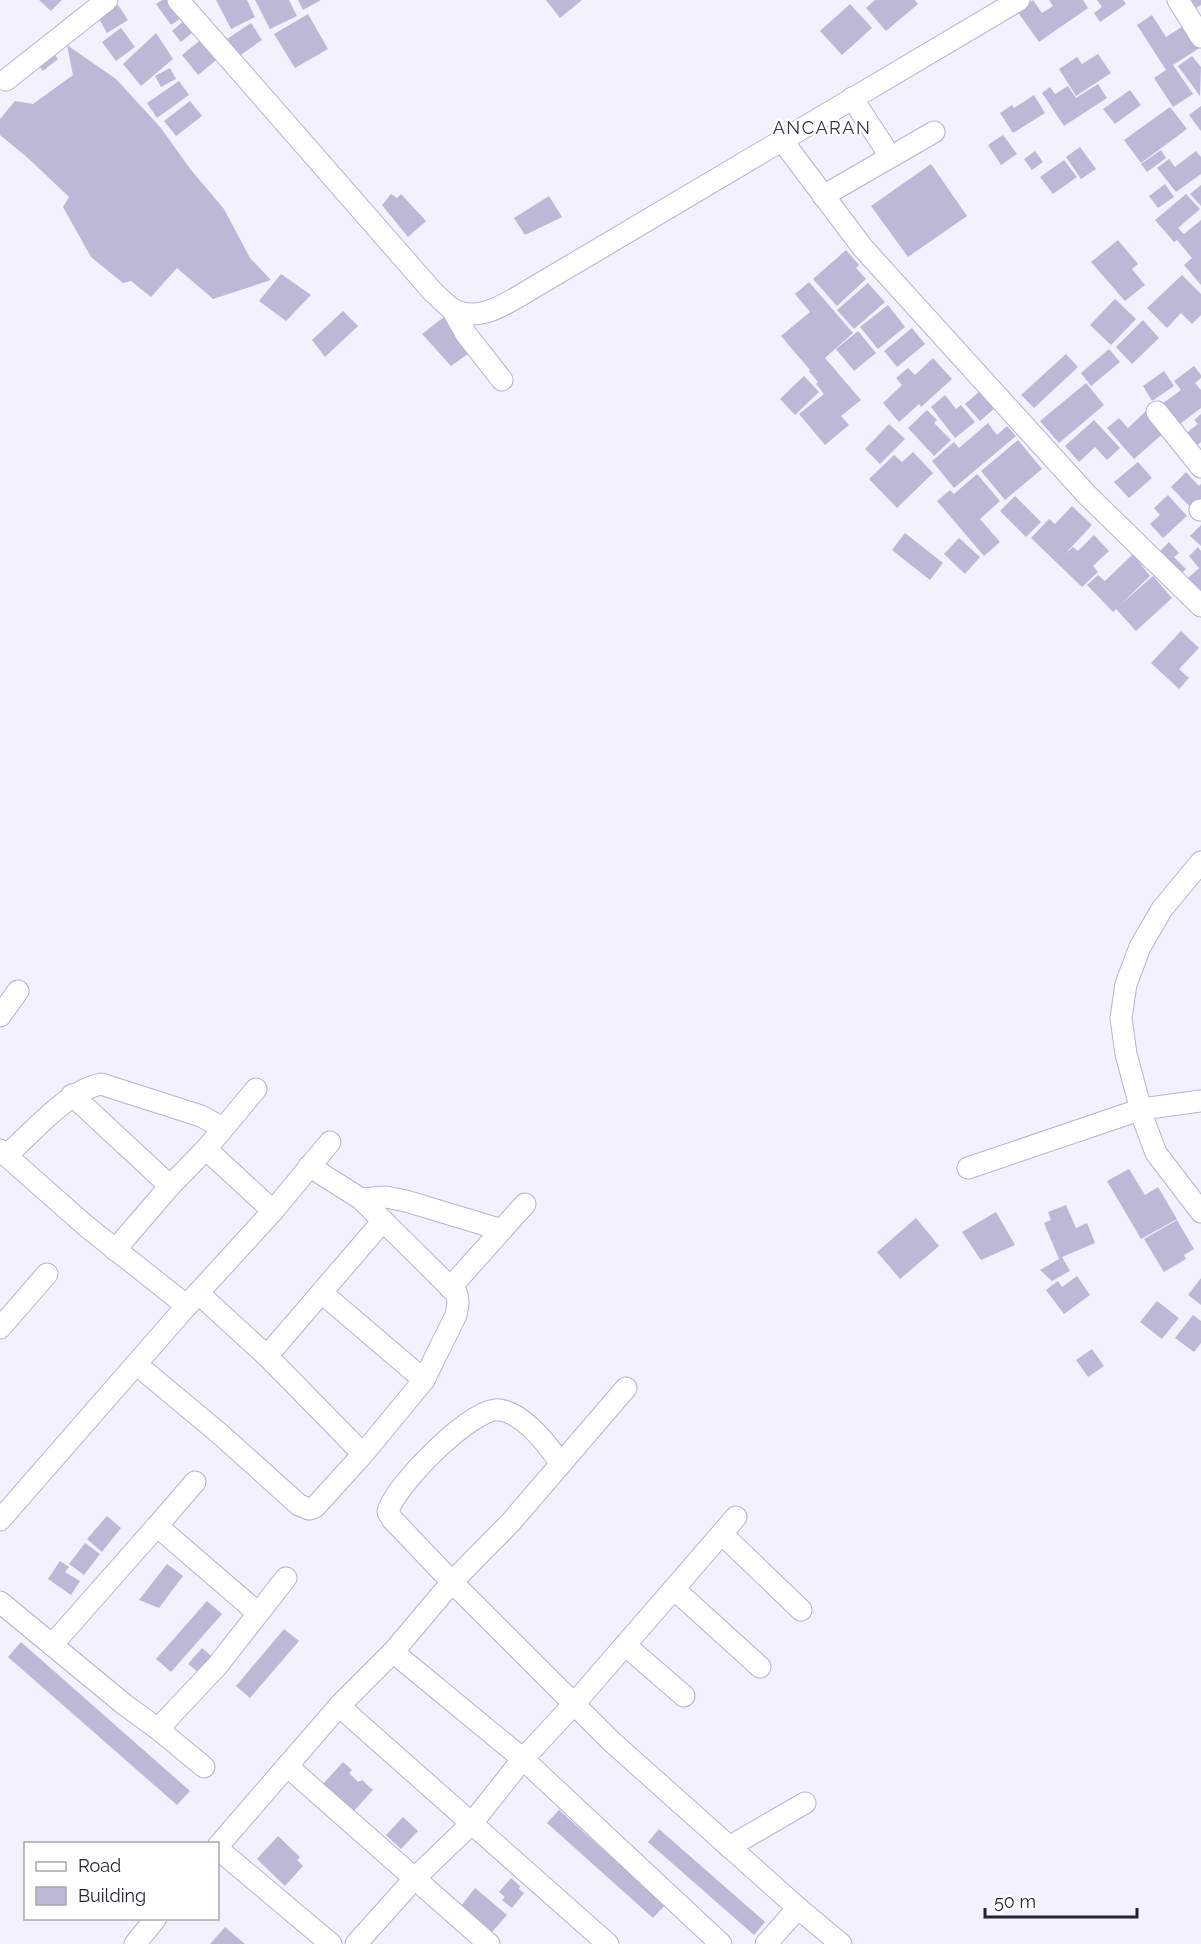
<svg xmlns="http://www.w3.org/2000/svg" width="1201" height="1944" font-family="Raleway,sans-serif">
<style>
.building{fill:#beb8d7}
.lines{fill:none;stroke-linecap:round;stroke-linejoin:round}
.minor-casing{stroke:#b8b2d1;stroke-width:23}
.minor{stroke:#fff;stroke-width:21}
.labels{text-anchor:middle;stroke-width:4.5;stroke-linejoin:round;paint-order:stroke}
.quarter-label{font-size:18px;letter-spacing:1.5px;fill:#37314a;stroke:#fff}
</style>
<rect width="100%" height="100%" fill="#f3f1fe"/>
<g class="building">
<polygon points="39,0 62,0 51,11"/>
<polygon points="162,0 170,0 183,17 171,25 156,4"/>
<polygon points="216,0 247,0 255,17 231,29"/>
<polygon points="255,0 289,0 297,16 270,29"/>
<polygon points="298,0 321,0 303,10"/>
<polygon points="546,0 582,0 560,18"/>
<polygon points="875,0 915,0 918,4 886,31 866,8"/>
<polygon points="1033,0 1042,13 1053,6 1049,0 1083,0 1088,8 1039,42 1017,11"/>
<polygon points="1097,0 1123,0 1126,4 1100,22 1094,13 1102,7"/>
<polygon points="1191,0 1201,0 1201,5 1196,8"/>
<polygon points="850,4 872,28 842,55 820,31"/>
<polygon points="118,5 128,20 107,33 98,17"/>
<polygon points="308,14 328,49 295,68 274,34"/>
<polygon points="1152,15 1166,37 1188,23 1201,47 1173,65 1193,94 1173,107 1154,78 1166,70 1137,25"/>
<polygon points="188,17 198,28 181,42 172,31"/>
<polygon points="251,23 262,40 239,56 227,39"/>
<polygon points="121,28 135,47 116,61 102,42"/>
<polygon points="156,33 173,59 141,86 123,64"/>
<polygon points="203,38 219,58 198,75 182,55"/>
<polygon points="67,45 116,79 161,128 191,170 224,209 250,258 271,280 213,299 177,268 151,297 131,281 123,283 91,257 63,207 69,197 29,159 0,135 0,119 15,101 33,104 73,75"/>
<polygon points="51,50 58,59 43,71 36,62"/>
<polygon points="1098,54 1111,73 1076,96 1059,69 1077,57 1082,64"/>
<polygon points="1192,56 1201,67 1200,96 1178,66"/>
<polygon points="170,68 176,79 161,87 155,76"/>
<polygon points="179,81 189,95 157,118 147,103"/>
<polygon points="1098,84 1107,98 1064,126 1042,93 1050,87 1055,94 1068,86 1076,98"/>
<polygon points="1130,90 1141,105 1115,124 1103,109"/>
<polygon points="1034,95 1045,113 1013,133 1000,113 1012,105 1014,108"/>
<polygon points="190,101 202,116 176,136 164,121"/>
<polygon points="1201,106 1201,131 1189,115"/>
<polygon points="1170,107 1187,129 1141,163 1124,140"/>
<polygon points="1003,135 1017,154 1001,165 988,145"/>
<polygon points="1080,147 1096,169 1081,179 1066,157"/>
<polygon points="1161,150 1166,158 1147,172 1141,164"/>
<polygon points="1035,151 1043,162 1032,170 1024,159"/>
<polygon points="1196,151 1201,157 1201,174 1176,192 1157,168 1169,159 1175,167"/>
<polygon points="1064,160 1077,177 1053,194 1040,177"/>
<polygon points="931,164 967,216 908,257 871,206"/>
<polygon points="1165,184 1174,197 1158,208 1149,196"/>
<polygon points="1201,185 1201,206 1190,194"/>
<polygon points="391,194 397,198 401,194 426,221 408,237 382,205"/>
<polygon points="1186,194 1200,209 1178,228 1184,234 1201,220 1201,285 1184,265 1192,258 1177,240 1174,242 1155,220"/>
<polygon points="549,196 562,217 525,235 514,218"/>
<polygon points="1118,240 1138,264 1132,269 1145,285 1125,301 1091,262"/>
<polygon points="846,250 859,265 856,268 866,279 837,306 813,279"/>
<polygon points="281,274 311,295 286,321 259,301"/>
<polygon points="1182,275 1201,294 1201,315 1192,324 1181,313 1167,328 1147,308"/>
<polygon points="809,282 853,333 825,358 861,400 841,416 849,425 825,445 799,414 824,394 816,384 818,382 809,371 810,370 781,336 810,312 795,294"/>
<polygon points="868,283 885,302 854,329 837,310"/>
<polygon points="1115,299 1136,319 1111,345 1090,325"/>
<polygon points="888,305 905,327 878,349 860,327"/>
<polygon points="343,311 358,326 325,357 312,340"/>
<polygon points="449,313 472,351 451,366 422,334"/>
<polygon points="1143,320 1159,338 1132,364 1116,347"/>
<polygon points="912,328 925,344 897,367 884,351"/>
<polygon points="858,331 876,353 854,371 836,349"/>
<polygon points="1109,349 1120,362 1091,386 1081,373"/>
<polygon points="1066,354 1078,367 1034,408 1021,395"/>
<polygon points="933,358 952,379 921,407 919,404 899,422 883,403 902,385 896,378 908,368 915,375"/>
<polygon points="1194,366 1201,375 1201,378 1195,383 1201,390 1201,408 1176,427 1159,406 1181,390 1174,381"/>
<polygon points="1164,371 1174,386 1152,401 1143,386"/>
<polygon points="804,376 819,392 795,415 780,399"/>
<polygon points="1086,383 1104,405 1059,443 1040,421"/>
<polygon points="980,391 995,408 980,421 965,404"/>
<polygon points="945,395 956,409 961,405 975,422 955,438 931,407"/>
<polygon points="927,410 937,420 934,423 951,440 934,456 908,428"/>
<polygon points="1146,411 1165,432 1134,459 1107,428 1119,418 1128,428"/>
<polygon points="1201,414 1201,442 1191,450 1181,437 1198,424 1194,420"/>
<polygon points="1094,420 1120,448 1107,460 1095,447 1079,462 1065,446"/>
<polygon points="988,423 997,435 1007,426 1016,436 954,488 932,461 954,442 959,448"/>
<polygon points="889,424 905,439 880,464 865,449"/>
<polygon points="1018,440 1042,469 1005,500 981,471"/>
<polygon points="913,452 933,473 897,508 869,479 894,455 902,462"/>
<polygon points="1138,462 1152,478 1129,498 1114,482"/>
<polygon points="1186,472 1199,486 1201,484 1201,505 1194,511 1171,487"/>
<polygon points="977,474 1000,501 980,519 1000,542 984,556 937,501 950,490 954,494"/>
<polygon points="1168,495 1187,516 1163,538 1150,524 1160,515 1154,508"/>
<polygon points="1015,496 1041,522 1026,537 1000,511"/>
<polygon points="1072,506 1092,525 1065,554 1073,547 1078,551 1094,535 1109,551 1093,566 1098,572 1082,587 1031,538 1049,519 1055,524"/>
<polygon points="1201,525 1201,546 1190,536"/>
<polygon points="905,533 943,563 930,580 892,550"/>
<polygon points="959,538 980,557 965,574 944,554"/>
<polygon points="1169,542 1179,553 1174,557 1186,569 1178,577 1156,555"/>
<polygon points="1198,547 1201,551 1201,592 1188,578 1199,568 1189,556"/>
<polygon points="1133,554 1150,576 1119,606 1153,576 1172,598 1136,631 1116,609 1113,612 1087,585 1098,575 1105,581"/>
<polygon points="1181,631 1199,648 1179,669 1189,678 1179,689 1151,663"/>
<polygon points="1129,1169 1145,1195 1158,1187 1177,1219 1141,1239 1107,1181"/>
<polygon points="1066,1205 1076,1228 1087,1223 1095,1243 1062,1257 1070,1271 1052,1281 1040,1270 1059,1259 1044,1223 1051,1220 1048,1212"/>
<polygon points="996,1212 1015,1245 981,1260 962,1232"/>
<polygon points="916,1218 939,1246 900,1279 877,1252"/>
<polygon points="1177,1220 1194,1249 1184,1255 1186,1259 1164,1272 1144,1239"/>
<polygon points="1077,1276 1090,1295 1064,1314 1046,1290 1058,1281 1062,1287"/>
<polygon points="1201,1278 1201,1305 1188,1295"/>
<polygon points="1157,1301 1179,1318 1162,1339 1140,1322"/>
<polygon points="1193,1315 1201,1321 1201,1343 1194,1352 1175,1338"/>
<polygon points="1092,1349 1104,1366 1088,1377 1076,1360"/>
<polygon points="107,1516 121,1528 102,1552 87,1539"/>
<polygon points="85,1543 100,1554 84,1575 69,1564"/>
<polygon points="60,1561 69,1567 65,1572 80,1581 71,1595 48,1579"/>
<polygon points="167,1564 183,1576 159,1608 139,1600"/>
<polygon points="207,1601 222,1614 171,1672 156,1659"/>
<polygon points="284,1629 299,1641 250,1698 236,1686"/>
<polygon points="21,1642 190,1791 177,1805 8,1657"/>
<polygon points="202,1648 217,1661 203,1676 188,1664"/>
<polygon points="343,1762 352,1770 349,1773 358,1782 362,1780 373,1790 353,1812 323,1784"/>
<polygon points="559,1810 665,1905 653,1918 547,1823"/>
<polygon points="403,1817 418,1831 401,1849 386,1835"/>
<polygon points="659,1829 765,1922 754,1935 648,1842"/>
<polygon points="278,1836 300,1857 297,1860 303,1866 285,1886 257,1859"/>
<polygon points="511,1878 520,1886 519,1889 524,1893 512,1908 502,1900 505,1897 499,1892"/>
<polygon points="475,1888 507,1915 492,1932 461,1906"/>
<polygon points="225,1927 245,1944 210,1944"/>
</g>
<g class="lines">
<defs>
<g id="minor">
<path d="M178,0L433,292C439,297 445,304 451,308C473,322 497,309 516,298L1019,0"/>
<polyline points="1178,0 1201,37"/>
<polyline points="6,80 107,0"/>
<polyline points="852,98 890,156"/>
<polyline points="781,139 863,248 1087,495 1201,606"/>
<polyline points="823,196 934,132"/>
<polyline points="452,309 466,334 502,380"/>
<polyline points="1157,412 1201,467"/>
<polyline points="1200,510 1201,510"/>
<polyline points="1201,862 1162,909 1140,947 1126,984 1121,1018 1126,1054 1144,1121 1156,1153 1201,1212"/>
<polyline points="0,1016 18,991"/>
<polyline points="72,1095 170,1186"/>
<polyline points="206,1149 273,1211"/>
<polyline points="0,1150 86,1226 187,1306"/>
<path d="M7,1155C32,1133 68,1090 101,1084L201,1116L223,1128"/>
<polyline points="968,1168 1142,1109 1201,1101"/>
<polyline points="361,1199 386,1197 406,1201 502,1230"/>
<polyline points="115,1250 170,1186 206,1149 256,1089"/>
<polyline points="450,1288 525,1204"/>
<polyline points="198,1293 267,1356 363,1454"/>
<polyline points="322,1293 424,1380"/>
<polyline points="0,1328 47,1274"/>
<polyline points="267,1356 382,1222"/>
<polyline points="136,1364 220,1434 299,1505 309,1509 315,1507 363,1454 424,1380 456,1315 458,1304 457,1294 361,1199 309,1166"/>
<path d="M561,1464C548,1445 524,1414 500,1410C474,1405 393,1487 388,1512L392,1519L452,1582L511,1522L626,1388"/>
<polyline points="0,1520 198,1293 273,1211 330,1142"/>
<polyline points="157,1526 195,1482"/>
<polyline points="722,1534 801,1610"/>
<polyline points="674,1589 760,1667"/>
<polyline points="0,1602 125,1705 158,1729 217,1666 286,1578"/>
<polyline points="52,1645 157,1526 258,1613"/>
<polyline points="625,1645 684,1696"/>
<polyline points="393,1652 523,1759 721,1944"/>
<polyline points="339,1706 608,1944"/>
<polyline points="158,1729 204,1767"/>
<polyline points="287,1766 489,1944"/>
<polyline points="218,1846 339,1706 393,1652 452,1582 611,1741 798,1908 841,1944"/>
<polyline points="729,1847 805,1803"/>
<polyline points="218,1849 331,1944"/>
<polyline points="135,1944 156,1918"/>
<polyline points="356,1944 415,1878 472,1823 522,1760 574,1704 736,1517"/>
<polyline points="766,1944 798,1908"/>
</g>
</defs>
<use href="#minor" class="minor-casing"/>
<use href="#minor" class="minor"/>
</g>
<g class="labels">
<g class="quarter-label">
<text x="822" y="134">ANCARAN</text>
</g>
</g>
<rect x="24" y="1842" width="195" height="78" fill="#ffffff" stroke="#a8a7ab" stroke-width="1.5"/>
<rect x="36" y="1862" width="30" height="9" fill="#ffffff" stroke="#a8a7ab" stroke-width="1.5"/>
<text x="78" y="1872" font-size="18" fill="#25232e">Road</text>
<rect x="36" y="1887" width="30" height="18" fill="#beb8d7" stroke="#a8a7ab" stroke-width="1.5"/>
<text x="78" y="1902" font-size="18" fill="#25232e">Building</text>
<path d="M985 1908v9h152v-9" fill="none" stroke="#25232e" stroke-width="3"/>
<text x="994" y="1908" font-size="18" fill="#25232e" stroke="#ffffff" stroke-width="4.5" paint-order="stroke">50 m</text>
</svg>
